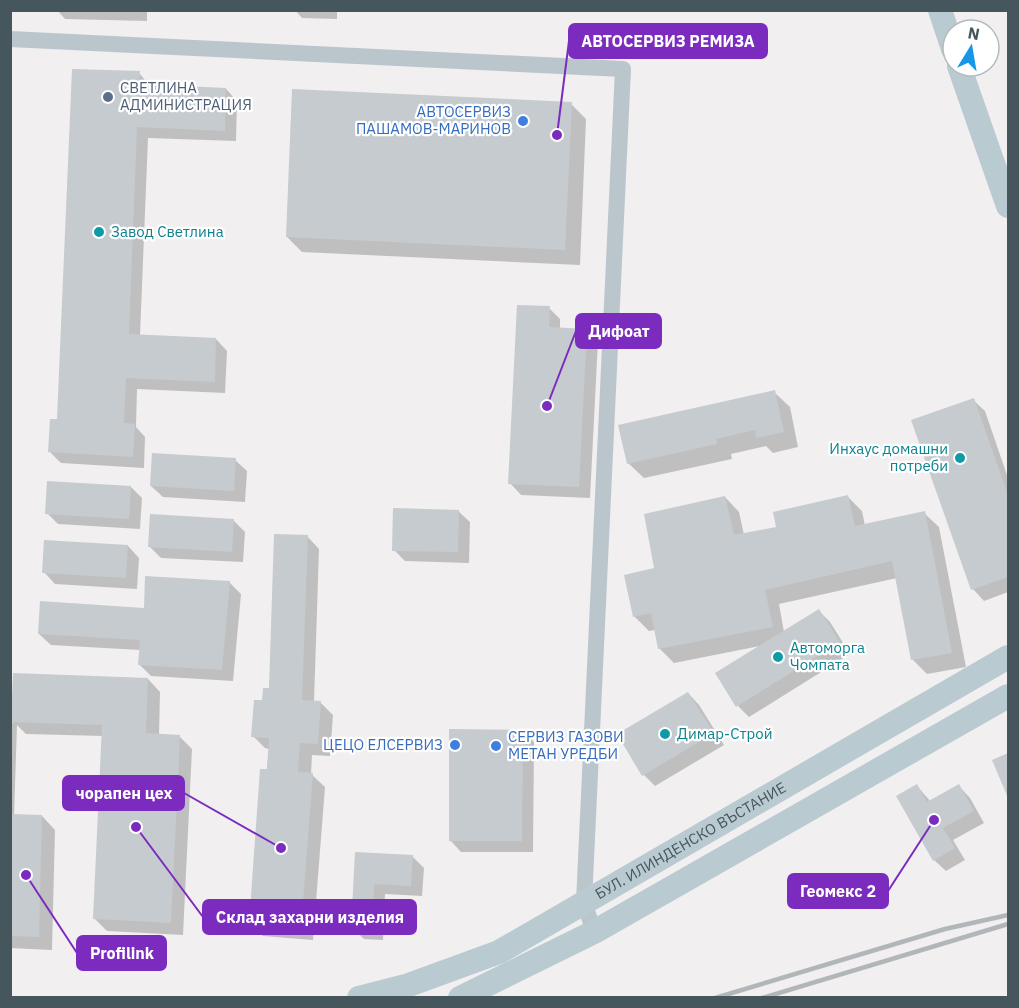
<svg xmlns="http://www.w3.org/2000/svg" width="1019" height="1008" font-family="'IBM Plex Sans',sans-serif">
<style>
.shadow{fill:#0003}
.building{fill:#c5cbcf}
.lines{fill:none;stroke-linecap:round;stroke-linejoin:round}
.street{stroke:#bac6cc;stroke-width:16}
.secondary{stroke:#bacad1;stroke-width:24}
.rail{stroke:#b1b6b9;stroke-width:4.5}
.service-dot{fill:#5c6f8a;stroke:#fff;stroke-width:2}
.shop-dot{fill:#3f7fe0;stroke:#fff;stroke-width:2}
.culture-dot{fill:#0f9aa8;stroke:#fff;stroke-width:2}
.labels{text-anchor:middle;stroke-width:4.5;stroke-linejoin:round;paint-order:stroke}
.service-label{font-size:15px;fill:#4e5e75;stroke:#fff;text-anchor:start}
.shop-label{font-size:15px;fill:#366cbe;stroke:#fff;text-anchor:end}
.culture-label{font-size:15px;fill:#0d838f;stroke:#fff;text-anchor:start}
.street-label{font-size:15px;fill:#46565d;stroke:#fff}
.leader{fill:none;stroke:#7b2cbf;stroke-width:2}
.callout-dot{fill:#7b2cbf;stroke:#fff;stroke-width:2}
.callout{fill:#7b2cbf;stroke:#7b2cbf;stroke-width:2}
.callout-label{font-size:16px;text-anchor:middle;font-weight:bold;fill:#fff}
</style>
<rect width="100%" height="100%" fill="#f1efef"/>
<g class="shadow">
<polygon points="57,10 147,10 147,21 65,19"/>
<polygon points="295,10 337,10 337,19 302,18"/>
<polygon points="139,73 150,86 226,89 237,101 236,141 148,138 140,336 216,339 227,351 225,393 137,389 136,427 145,437 144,468 61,463 50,452"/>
<polygon points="571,104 586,119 580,265 302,252 287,237"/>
<polygon points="549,308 560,319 560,329 586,330 598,341 590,498 521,495 510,483"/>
<polygon points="774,392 790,407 798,447 773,453 766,446 731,454 732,459 644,478 628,463"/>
<polygon points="973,400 985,411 1008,478 1008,592 984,601 973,589"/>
<polygon points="235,460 247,471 245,502 163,497 151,486"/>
<polygon points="131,487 142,498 140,529 58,524 47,513"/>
<polygon points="725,497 739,512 744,535 778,528 848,497 862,511 865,526 924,513 939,527 966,667 927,674 913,660 897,578 779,604 784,632 819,611 830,622 850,654 749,717 738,706 760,646 674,663 659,648 655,630 649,631 634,616 656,570"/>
<polygon points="458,511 470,522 469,563 405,561 394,550"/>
<polygon points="233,520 245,532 243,562 161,558 149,546"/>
<polygon points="307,536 319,549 314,702 320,702 333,715 330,756 312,755 311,774 325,787 313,940 263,936 250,924 269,749 265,748 253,736 271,690"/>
<polygon points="128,546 139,558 137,589 55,584 44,572"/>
<polygon points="229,582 241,594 233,681 151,676 140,665 140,650 51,645 39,634 145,609"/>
<polygon points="15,674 148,679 160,692 159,735 179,736 192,749 183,935 107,931 94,918 103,736 26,734 17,725 14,816 42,816 55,830 52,950 10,948 10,720 13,723"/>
<polygon points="688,693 699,705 724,745 655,786 644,775 619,735"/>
<polygon points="522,731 534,742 533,852 461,852 450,840"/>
<polygon points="917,786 931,802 959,786 970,798 984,823 953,840 965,860 946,871 934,860"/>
<polygon points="357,854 412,856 424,868 422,896 385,894 383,940 364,939 353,928"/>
</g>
<g class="building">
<polygon points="72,69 140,71 139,84 226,88 225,131 137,127 129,334 216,338 215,382 126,378 124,423 135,424 133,457 48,452 50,419 57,419"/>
<polygon points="292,89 572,102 565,250 286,237"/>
<polygon points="517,305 550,306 549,327 587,329 579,487 508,484"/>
<polygon points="775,390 784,432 756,438 755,430 716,439 717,444 627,464 618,425"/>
<polygon points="974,398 1008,495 1008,577 971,590 911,420"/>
<polygon points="152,453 236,458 234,491 150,486"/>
<polygon points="47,481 131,486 129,519 45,514"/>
<polygon points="848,495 855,526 925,511 952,653 911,660 892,561 765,590 773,627 658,649 651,613 633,617 624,575 654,568 644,514 725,496 734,535 776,527 773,512"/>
<polygon points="393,508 459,510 458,552 392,551"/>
<polygon points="150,514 234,519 232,552 148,547"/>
<polygon points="274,534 308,535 302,700 321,701 318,744 300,743 298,772 313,773 301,928 249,924 260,769 267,769 269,738 251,737 254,700 262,700 263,688 269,688"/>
<polygon points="44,540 128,545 126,578 42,573"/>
<polygon points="145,576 230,581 222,670 138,665 140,640 38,634 40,601 144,608"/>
<polygon points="819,609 840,642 736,707 715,673"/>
<polygon points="13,673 148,678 146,733 180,735 171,923 93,919 102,725 11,722"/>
<polygon points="688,692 714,733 642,776 617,734"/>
<polygon points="449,729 523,730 522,841 449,841"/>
<polygon points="1008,753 1008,798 992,760"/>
<polygon points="917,784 927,802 959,784 974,811 943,828 955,848 933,861 896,796"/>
<polygon points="10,814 42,815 39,937 10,936"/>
<polygon points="355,852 413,855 411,886 374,884 372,930 351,928"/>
</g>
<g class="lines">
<polyline class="street" points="10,39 623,69 584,902 594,932"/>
<g class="secondary">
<polyline points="940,10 953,49"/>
<polyline points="959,66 1008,206"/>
<path id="s1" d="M359,998L406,986L499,952L1008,657"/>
<polyline points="460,998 594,932 1008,696"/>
</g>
<g class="rail">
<polyline points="715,998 945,929 1008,915"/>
<polyline points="762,998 1008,924"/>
</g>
</g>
<circle class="service-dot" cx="108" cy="97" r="6"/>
<g class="shop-dot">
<circle cx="523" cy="121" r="6"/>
<circle cx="455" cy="745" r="6"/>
<circle cx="496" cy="746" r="6"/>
</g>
<g class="culture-dot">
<circle cx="99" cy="232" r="6"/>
<circle cx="960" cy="458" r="6"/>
<circle cx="778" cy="657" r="6"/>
<circle cx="665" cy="734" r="6"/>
</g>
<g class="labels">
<g class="service-label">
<text x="120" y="93">СВЕТЛИНА<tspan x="120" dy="17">АДМИНИСТРАЦИЯ</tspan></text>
</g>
<g class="shop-label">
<text x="511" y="117">АВТОСЕРВИЗ<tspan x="511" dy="17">ПАШАМОВ-МАРИНОВ</tspan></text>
<text x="508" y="742" text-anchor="start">СЕРВИЗ ГАЗОВИ<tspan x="508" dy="17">МЕТАН УРЕДБИ</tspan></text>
<text x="443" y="750">ЦЕЦО ЕЛСЕРВИЗ</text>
</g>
<g class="culture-label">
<text x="111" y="237">Завод Светлина</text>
<text x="948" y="454" text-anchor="end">Инхаус домашни<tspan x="948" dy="17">потреби</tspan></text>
<text x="790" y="653">Автоморга<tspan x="790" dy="17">Чомпата</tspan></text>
<text x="677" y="739">Димар-Строй</text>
</g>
<g class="street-label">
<text dy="5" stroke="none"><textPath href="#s1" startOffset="369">БУЛ. ИЛИНДЕНСКО ВЪСТАНИЕ</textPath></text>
</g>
</g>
<path class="leader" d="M557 135L569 41M547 406L576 331M281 848L184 793M934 820L888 891M136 827L203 917M26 875L77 953"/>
<g class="callout-dot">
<circle cx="557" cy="135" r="6"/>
<circle cx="547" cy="406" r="6"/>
<circle cx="281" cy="848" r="6"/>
<circle cx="934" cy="820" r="6"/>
<circle cx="136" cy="827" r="6"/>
<circle cx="26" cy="875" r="6"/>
</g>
<g class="callout">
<rect x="569" y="24" width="198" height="34" rx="6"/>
<rect x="576" y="314" width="85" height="34" rx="6"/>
<rect x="63" y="776" width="121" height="34" rx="6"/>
<rect x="788" y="874" width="100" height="34" rx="6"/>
<rect x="203" y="900" width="213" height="34" rx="6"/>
<rect x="77" y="936" width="89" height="34" rx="6"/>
</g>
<g class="callout-label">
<text x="668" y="47">АВТОСЕРВИЗ РЕМИЗА</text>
<text x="619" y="337">Дифоат</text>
<text x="124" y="799">чорапен цех</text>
<text x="838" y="897">Геомекс 2</text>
<text x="310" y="923">Склад захарни изделия</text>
<text x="122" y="959">Profilink</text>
</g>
<rect width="1019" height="1008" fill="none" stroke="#46565d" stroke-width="24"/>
<g transform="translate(971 48) rotate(11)"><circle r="28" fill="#ffffff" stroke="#b5bbbe" stroke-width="1.5"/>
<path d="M0-4.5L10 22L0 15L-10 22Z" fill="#1497e6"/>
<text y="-9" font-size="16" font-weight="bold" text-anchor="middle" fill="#46565d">N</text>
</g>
</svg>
